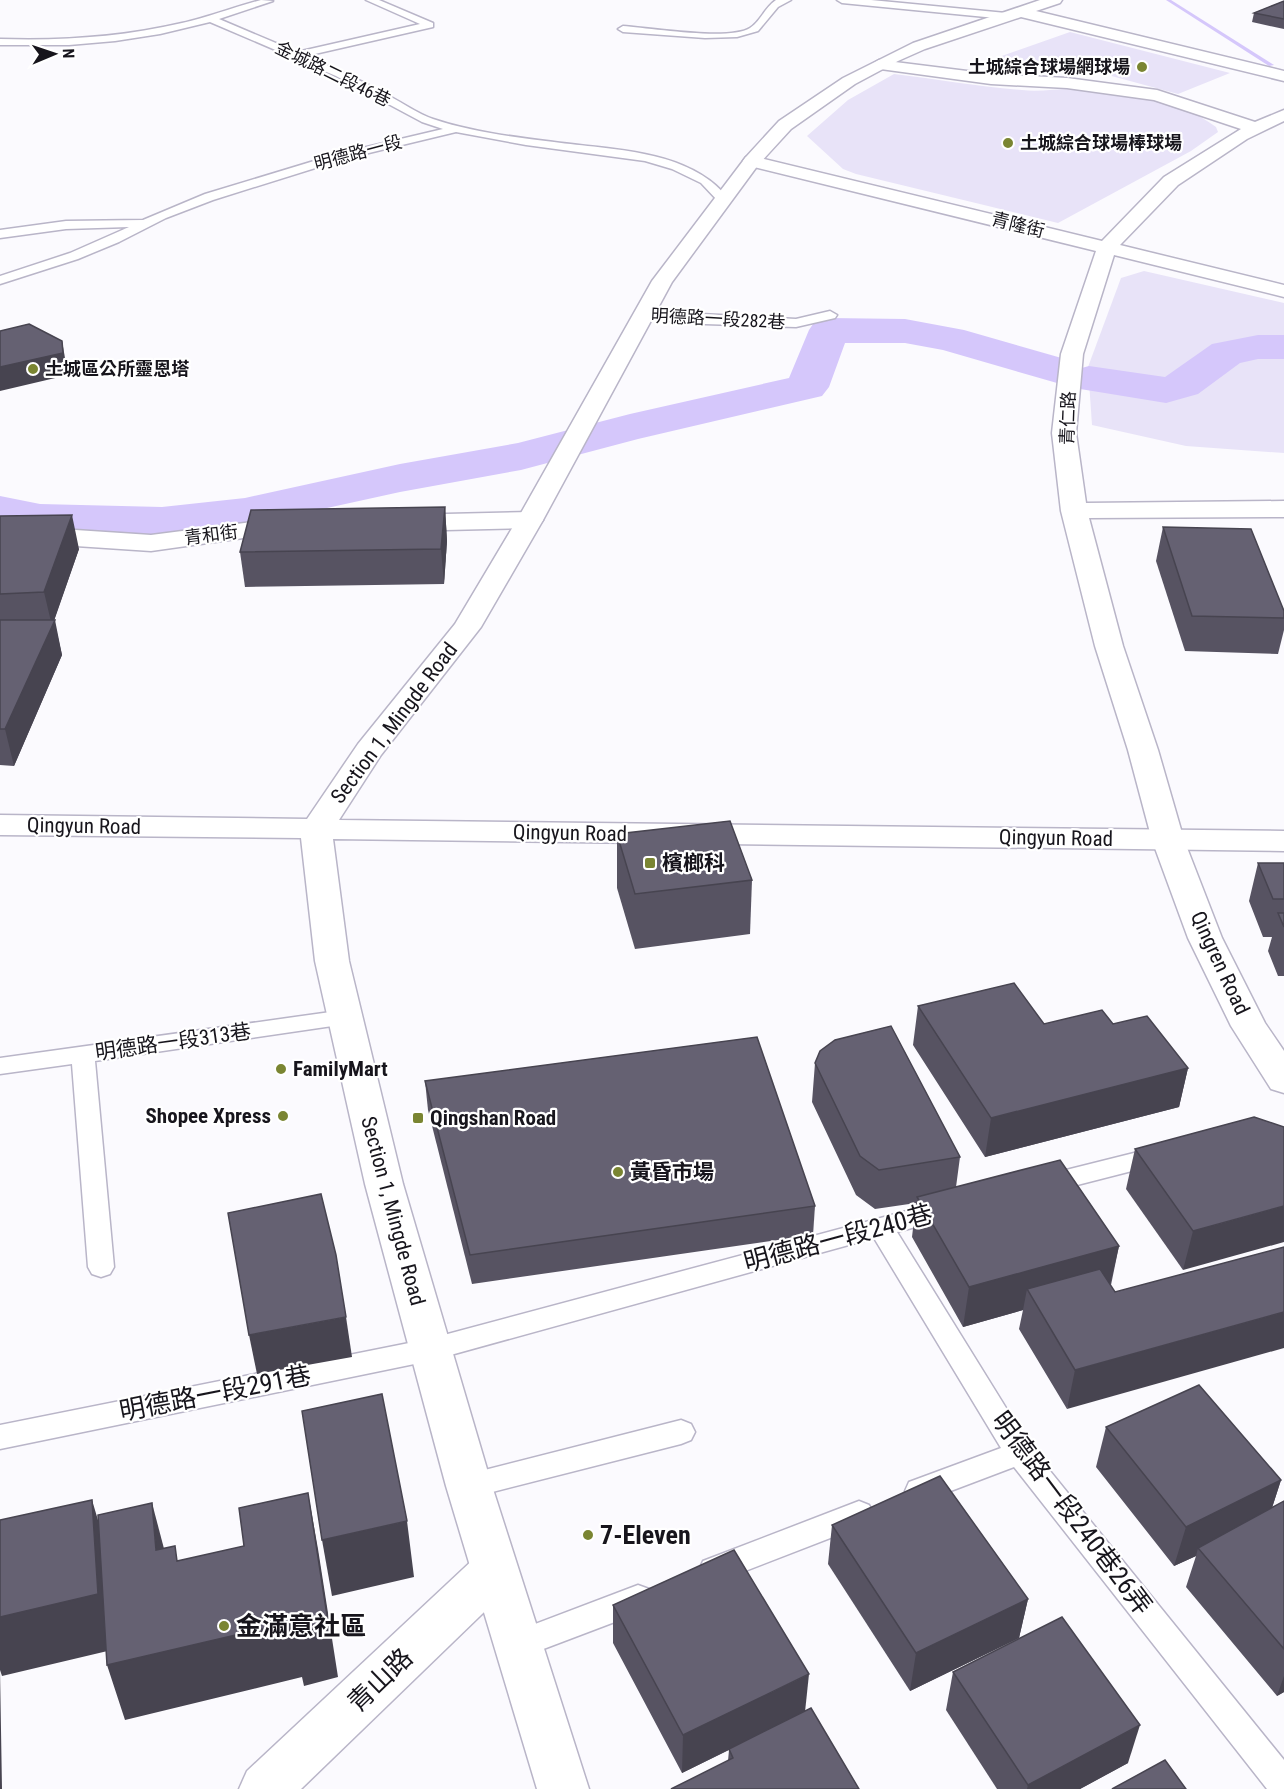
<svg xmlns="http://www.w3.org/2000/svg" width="1284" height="1789" font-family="'Roboto Condensed','Noto Sans TC',sans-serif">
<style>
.green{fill:#e8e3f8}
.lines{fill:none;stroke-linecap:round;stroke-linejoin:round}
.stream{fill:#d5c7fb;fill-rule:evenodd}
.river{fill:#d5c7fb;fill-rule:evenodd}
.lane-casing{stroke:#b9b5c8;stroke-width:3}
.street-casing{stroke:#b9b5c8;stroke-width:3}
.secondary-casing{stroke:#b9b5c8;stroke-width:3}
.lane{fill:#fff;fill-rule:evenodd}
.street{fill:#fff;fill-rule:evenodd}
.secondary{fill:#fff;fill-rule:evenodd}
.wall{fill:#575362}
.shaded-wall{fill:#474450}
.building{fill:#656172;stroke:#474450;stroke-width:1.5}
.poi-dot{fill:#7a8532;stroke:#fff;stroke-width:2}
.labels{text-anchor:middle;stroke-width:4.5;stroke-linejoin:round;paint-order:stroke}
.far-poi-label{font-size:18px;font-weight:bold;fill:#17151c;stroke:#fff;text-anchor:start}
.far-street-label{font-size:18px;fill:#17151c;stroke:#fff}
.street-label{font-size:21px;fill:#17151c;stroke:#fff}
.poi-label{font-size:21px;font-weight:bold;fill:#17151c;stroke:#fff;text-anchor:start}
.near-street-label{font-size:26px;fill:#17151c;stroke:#fff}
.near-poi-label{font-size:26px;font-weight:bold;fill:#17151c;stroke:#fff;text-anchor:start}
</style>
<rect width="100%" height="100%" fill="#fbfafe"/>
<g class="green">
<polygon points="1070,32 1230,73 1178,94 1056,61 1025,70 1009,70 996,62 996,58"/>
<path d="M894,74C937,79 979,87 1022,90C1038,92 1055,89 1072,89C1118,89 1179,99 1216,127L1218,132L1191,151L1058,223L856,174L843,169L807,136L848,100Z"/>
<polygon points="1144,271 1284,303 1284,453 1186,446 1092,425 1088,367 1121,278"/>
</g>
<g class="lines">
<polygon class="stream" points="1166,0 1171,0 1274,65 1269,66"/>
<polygon class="river" points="829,318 905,319 964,330 1072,361 1078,369 1089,366 1165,377 1212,344 1258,335 1284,335 1284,359 1258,359 1240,363 1198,394 1166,403 1074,388 1068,380 1057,383 943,350 905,343 845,343 829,387 822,396 638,439 521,470 400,492 245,526 162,537 40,532 0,524 0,496 40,504 162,507 245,498 400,464 518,443 630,414 789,378 809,330 815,321"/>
<defs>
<g id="lane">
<path d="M261,0L273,1L219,19L297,52L420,24L366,0H379L433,23V27L306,56C335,68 362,81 389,96C403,103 418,114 433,119C472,132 514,137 554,142C611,150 689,149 728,198L726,201H718L701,183L672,169L645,161L526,145L456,132L344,159L213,200L166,218L119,242L78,259L0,284V276L70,253L129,227L66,229L0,238V230L66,221L143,220L205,194L337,154L443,129L422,122L336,76L210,22L160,34L115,41L69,45H0V39C61,41 122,37 182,23C209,17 234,7 261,0Z"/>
<path d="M776,0H791L778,7L758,31L737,37L705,38L623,32L618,29L623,26C650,28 729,41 750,28C761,21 765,7 776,0Z"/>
<polygon points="837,0 871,0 1006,13 1011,16 1006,19 842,3"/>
<polygon points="642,311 796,319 830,311 837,315 835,318 796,327 705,324 637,318 635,315"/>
<polygon points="345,1010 353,1013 356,1018 353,1023 95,1061 114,1267 110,1274 101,1277 92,1274 88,1267 72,1064 0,1074 0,1058"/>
<polygon points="1158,1147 1167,1150 1170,1156 1167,1162 1046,1193 1037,1190 1034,1184 1037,1178 1046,1175"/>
<polygon points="940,1202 949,1204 953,1211 949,1218 897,1232 1029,1445 1284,1760 1284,1789 1267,1789 1014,1467 919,1503 909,1500 905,1491 909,1482 1001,1448 874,1238 429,1361 0,1449 0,1425 429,1339"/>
<polygon points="681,1420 691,1424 695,1432 691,1440 681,1444 469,1498 459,1495 455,1486 459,1477 469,1474"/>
<polygon points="859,1501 869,1505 874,1514 869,1523 714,1583 703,1579 699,1570 703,1561"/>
<polygon points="638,1585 649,1589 653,1599 649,1609 517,1659 506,1655 502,1645 506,1635"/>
</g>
<g id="street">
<polygon points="879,60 991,74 1067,78 1157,90 1255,122 1284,110 1284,121 1247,139 1178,185 1120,245 1284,285 1284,297 1114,255 1083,354 1076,433 1086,503 1284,501 1284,517 1089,518 1123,646 1158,750 1184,840 1222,938 1265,1023 1284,1051 1284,1093 1271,1089 1231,1026 1188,938 1152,840 1128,750 1095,646 1061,511 1052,433 1061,354 1096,251 746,165 743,161 746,157 752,156 1102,241 1164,177 1241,129 1154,100 1067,88 991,84 873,68 871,65"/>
<polygon points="530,512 539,515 543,520 539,525 530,528 403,531 394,528 390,523 394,518 403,515"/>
<polygon points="291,517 300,520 304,525 300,530 151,551 0,541 0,525 151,535"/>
<polygon points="495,1549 512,1555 518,1570 512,1585 301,1789 239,1789 247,1771 478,1555"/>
</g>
<polygon id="secondary" points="1040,0 1062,0 1060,3 1036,11 1284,71 1284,81 1021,17 925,49 898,61 855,84 791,129 758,165 672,282 543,520 481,627 381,755 339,820 1284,831 1284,851 333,839 349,961 403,1184 492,1486 589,1789 537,1789 446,1486 365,1184 315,961 301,838 0,835 0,815 307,819 358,744 455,624 517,520 652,281 746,157 779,121 843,78 913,43"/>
</defs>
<use href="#lane" class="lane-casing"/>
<use href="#street" class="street-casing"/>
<use href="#secondary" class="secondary-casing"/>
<use href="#lane" class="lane"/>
<use href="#street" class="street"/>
<use href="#secondary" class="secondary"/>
</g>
<g class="wall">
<polygon points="1284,1 1284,29 1252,22 1254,13"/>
<polygon points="445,507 447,541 444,584 245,587 240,552"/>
<polygon points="0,516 79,549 54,620 62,655 14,766 0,765"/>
<polygon points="1163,527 1284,611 1284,630 1278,654 1185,651 1156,561"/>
<polygon points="617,834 752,880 750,934 635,949 617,888"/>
<polygon points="1258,863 1284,863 1284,976 1278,976 1268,951 1272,937 1263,937 1249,901"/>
<polygon points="918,1006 1044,1024 1113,1024 1188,1068 1179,1107 985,1157 913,1045"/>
<polygon points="815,1063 960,1157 956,1187 1119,1246 1111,1285 1067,1409 1019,1329 1023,1310 963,1327 912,1237 916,1203 875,1209 856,1195 812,1102"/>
<polygon points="425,1081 815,1206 813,1235 472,1284 428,1110"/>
<polygon points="1284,1127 1183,1270 1126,1189 1135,1149"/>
<polygon points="1106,1427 1281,1480 1272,1508 1284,1501 1284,1692 1277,1696 1186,1587 1196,1556 1174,1566 1096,1467"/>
<polygon points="832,1525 1028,1599 1019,1638 910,1691 828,1564"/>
<polygon points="613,1605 805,1712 859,1789 728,1761 729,1750 682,1773 613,1643"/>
<polygon points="953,1672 1128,1763 1080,1789 997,1789 946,1710"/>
</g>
<g class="shaded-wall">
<polygon points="62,341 68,375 0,391 0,367"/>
<polygon points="445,507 447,541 444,584 441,549"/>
<polygon points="72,515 79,549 54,621 55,620 62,655 14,766 5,729 52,626 44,592"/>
<polygon points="1188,1068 1179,1107 985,1157 991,1118"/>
<polygon points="1284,1206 1284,1242 1183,1270 1193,1231"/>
<polygon points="1119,1246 1110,1285 1027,1289 1023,1310 963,1327 969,1287"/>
<polygon points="1284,1312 1284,1348 1067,1409 1075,1370"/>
<polygon points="346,1317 352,1357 257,1374 249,1335"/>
<polygon points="1281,1480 1268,1520 1198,1548 1196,1556 1174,1566 1186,1527"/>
<polygon points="308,1493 318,1549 338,1677 304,1686 302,1677 125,1720 107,1665"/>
<polygon points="92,1500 109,1557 116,1649 2,1676 0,1670 2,1789 0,1789 0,1617"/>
<polygon points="152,1503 167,1560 156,1550"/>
<polygon points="407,1521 414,1577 332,1596 322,1540"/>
<polygon points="1028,1599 1019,1638 910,1691 916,1653"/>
<polygon points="809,1674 805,1712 682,1773 683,1735"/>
<polygon points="1284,1676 1284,1692 1277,1696"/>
<polygon points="1140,1725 1128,1763 1080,1789 1027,1789 1028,1785"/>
</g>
<g class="building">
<polygon points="1284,1 1284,19 1254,13"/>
<polygon points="29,324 62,341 63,353 0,367 0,331"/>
<polygon points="445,507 441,549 240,552 251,510"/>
<polygon points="72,515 44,592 0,594 0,516"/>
<polygon points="1163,527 1251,529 1284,611 1284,618 1192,616"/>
<polygon points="0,620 55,620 5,729 0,729"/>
<polygon points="730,821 752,880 635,894 617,834"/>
<polygon points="1258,863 1284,863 1284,899 1273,899"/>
<polygon points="1278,913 1284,913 1284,927"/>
<polygon points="1014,983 1044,1024 1102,1010 1113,1024 1147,1016 1188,1068 991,1118 918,1006"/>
<polygon points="891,1026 960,1157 879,1170 860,1156 815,1063 820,1051 835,1040"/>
<polygon points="757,1037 815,1206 470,1255 425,1081"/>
<polygon points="1254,1117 1284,1127 1284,1206 1193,1231 1135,1149"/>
<polygon points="1060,1160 1119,1246 969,1287 917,1197"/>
<polygon points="321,1194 336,1255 346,1317 249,1335 228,1213"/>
<polygon points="1284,1247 1284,1312 1075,1370 1027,1289 1100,1269 1115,1292"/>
<polygon points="1199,1385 1281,1480 1186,1527 1106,1427"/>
<polygon points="382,1394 407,1521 322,1540 302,1411"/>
<polygon points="940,1476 1028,1599 916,1653 832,1525"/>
<polygon points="308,1493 328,1622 293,1630 291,1622 107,1665 98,1515 152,1503 156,1550 175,1546 177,1561 244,1546 239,1508"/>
<polygon points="92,1500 98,1594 0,1617 0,1520"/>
<polygon points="1284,1501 1284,1649 1198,1548"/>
<polygon points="734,1550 809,1674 683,1735 613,1605"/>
<polygon points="1062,1617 1140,1725 1028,1785 953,1672"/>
<polygon points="811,1708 859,1789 671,1789 733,1758 729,1749"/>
<polygon points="1165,1760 1186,1789 1112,1789"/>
</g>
<g class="poi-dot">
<circle cx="1142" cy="67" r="6"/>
<circle cx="1008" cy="143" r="6"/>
<circle cx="33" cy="369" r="6"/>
<rect x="644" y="857" width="12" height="12" rx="3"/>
<circle cx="281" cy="1069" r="6"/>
<circle cx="283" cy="1116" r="6"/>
<rect x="412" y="1112" width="12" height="12" rx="3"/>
<circle cx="618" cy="1172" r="6"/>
<circle cx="588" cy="1535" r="6"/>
<circle cx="224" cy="1626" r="6"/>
</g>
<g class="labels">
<g class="far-poi-label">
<text x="1130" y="73" text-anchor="end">土城綜合球場網球場</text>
<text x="1020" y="149">土城綜合球場棒球場</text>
<text x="45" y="375">土城區公所靈恩塔</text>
</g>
<g class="far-street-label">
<text transform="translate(333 74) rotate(26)" y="6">金城路二段46巷</text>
<text transform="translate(358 153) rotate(-15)" y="6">明德路一段</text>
<text transform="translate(1018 225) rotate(14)" y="6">青隆街</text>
<text transform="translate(718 319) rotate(3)" y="6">明德路一段282巷</text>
<text transform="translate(1068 418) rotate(-88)" y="6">青仁路</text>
<text transform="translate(211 535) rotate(-7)" y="6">青和街</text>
</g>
<g class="street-label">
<text transform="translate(394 723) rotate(-53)" y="7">Section 1, Mingde Road</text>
<text transform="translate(84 826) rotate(1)" y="7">Qingyun Road</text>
<text transform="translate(570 833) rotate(1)" y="7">Qingyun Road</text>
<text transform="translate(1056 838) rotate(1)" y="7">Qingyun Road</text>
<text transform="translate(1220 963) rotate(65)" y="7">Qingren Road</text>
<text transform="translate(173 1042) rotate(-8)" y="7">明德路一段313巷</text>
<text transform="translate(393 1211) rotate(75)" y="7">Section 1, Mingde Road</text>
</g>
<g class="poi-label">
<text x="662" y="870">檳榔科</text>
<text x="293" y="1076">FamilyMart</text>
<text x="271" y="1123" text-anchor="end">Shopee Xpress</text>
<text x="430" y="1125">Qingshan Road</text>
<text x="630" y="1179">黃昏市場</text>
</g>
<g class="near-street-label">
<text transform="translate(838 1238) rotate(-15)" y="9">明德路一段240巷</text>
<text transform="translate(215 1393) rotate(-11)" y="9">明德路一段291巷</text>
<text transform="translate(1072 1513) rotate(53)" y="9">明德路一段240巷26弄</text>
<text transform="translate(380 1680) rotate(-44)" y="9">青山路</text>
</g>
<g class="near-poi-label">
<text x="600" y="1544">7-Eleven</text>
<text x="236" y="1635">金滿意社區</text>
</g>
</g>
<g transform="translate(54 54) rotate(88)" stroke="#ffffff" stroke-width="4.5" paint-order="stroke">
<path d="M0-4.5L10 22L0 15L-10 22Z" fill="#17151c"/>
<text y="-9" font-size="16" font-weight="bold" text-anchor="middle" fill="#17151c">N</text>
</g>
</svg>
